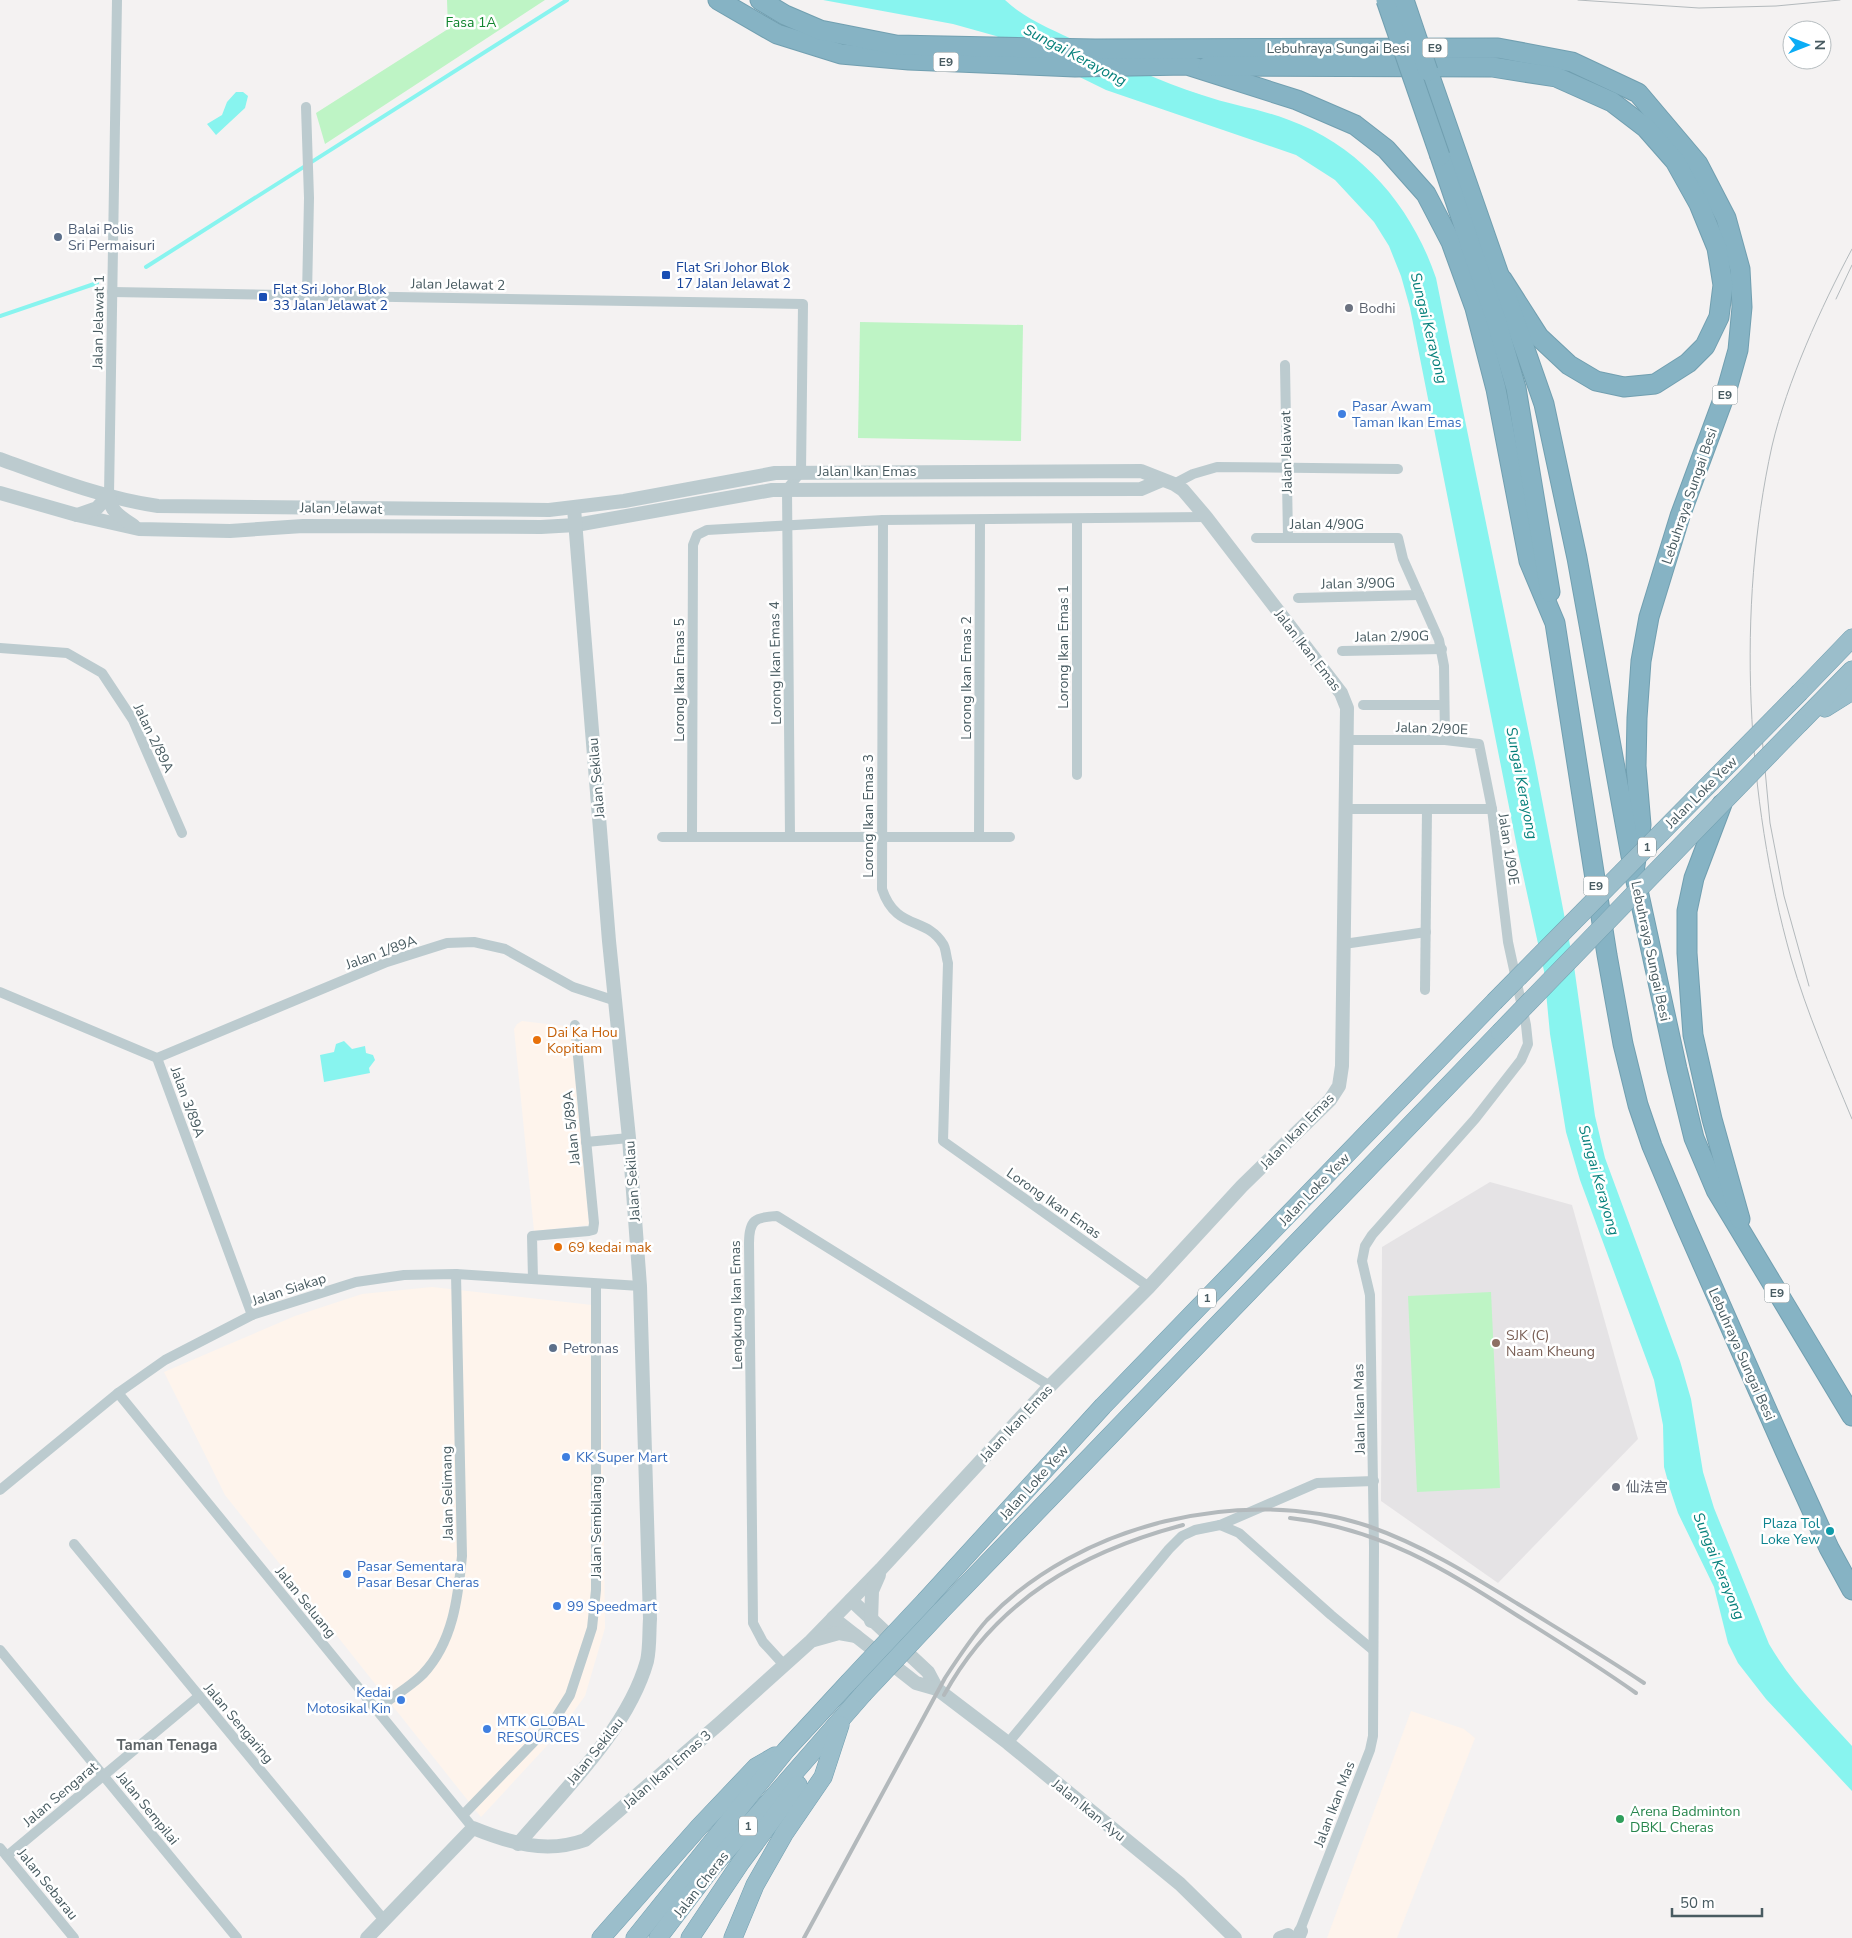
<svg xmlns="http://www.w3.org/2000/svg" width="1852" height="1938" font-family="'Nunito Sans','Noto Sans SC',sans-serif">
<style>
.commercial{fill:#fef4ec}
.education{fill:#e5e3e5}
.green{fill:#bef4c5}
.water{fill:#88f4ef}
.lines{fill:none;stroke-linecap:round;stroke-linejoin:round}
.stream{stroke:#88f4ef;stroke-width:4}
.trunk-casing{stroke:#719fb0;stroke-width:19}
.motorway-casing{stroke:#719fb0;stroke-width:21}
.minor{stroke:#bccbcf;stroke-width:10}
.tertiary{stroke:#bccbcf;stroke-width:14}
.trunk{stroke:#9bbecb;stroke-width:18}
.motorway{stroke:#86b3c4;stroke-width:19}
.tram{stroke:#b3b9bc;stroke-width:1}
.rail{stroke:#b3b9bc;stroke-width:4}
.trunk-bridge-casing{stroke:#719fb0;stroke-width:19;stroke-linecap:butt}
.motorway-bridge-casing{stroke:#719fb0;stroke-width:21;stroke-linecap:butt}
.trunk-bridge{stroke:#9bbecb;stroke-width:18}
.motorway-bridge{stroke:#86b3c4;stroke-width:19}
.service-dot{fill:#5c6f8a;stroke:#fff;stroke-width:2}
.transit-dot{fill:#1a4fb4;stroke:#fff;stroke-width:2}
.worship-dot{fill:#6b7280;stroke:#fff;stroke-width:2}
.shop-dot{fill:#3f7fe0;stroke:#fff;stroke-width:2}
.food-dot{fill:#e8710a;stroke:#fff;stroke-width:2}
.education-dot{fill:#8d6e63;stroke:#fff;stroke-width:2}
.culture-dot{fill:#0f9aa8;stroke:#fff;stroke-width:2}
.leisure-dot{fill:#2e9e5b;stroke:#fff;stroke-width:2}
.labels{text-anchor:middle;stroke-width:5;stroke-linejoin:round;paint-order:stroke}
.shield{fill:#fff;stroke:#7f8c90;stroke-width:1}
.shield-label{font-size:12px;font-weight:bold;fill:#485b61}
.park-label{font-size:14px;fill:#10852e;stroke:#fff}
.street-label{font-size:14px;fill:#485b61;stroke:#fff}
.service-label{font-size:14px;fill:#4e5e75;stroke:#fff;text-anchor:start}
.transit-label{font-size:14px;fill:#164399;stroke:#fff;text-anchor:start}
.worship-label{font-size:14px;fill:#5b616d;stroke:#fff;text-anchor:start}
.shop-label{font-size:14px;fill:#366cbe;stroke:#fff;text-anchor:start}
.food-label{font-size:14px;fill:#c56008;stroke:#fff;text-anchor:start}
.education-label{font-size:14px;fill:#785e54;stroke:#fff;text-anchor:start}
.culture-label{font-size:14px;fill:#0d838f;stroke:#fff;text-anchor:end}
.leisure-label{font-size:14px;fill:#27864d;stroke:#fff;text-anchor:start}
.water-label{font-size:15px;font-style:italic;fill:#06807b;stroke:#fff}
.neighbourhood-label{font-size:15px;font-weight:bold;fill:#5d6467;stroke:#fff}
</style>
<rect width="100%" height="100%" fill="#f4f2f2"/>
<g class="commercial">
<polygon points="522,1021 572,1027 589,1225 534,1231 514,1029 517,1024"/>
<polygon points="432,1287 601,1306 605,1628 585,1696 555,1737 481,1817 225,1495 164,1372 295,1316 362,1294"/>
<polygon points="1411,1711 1464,1729 1475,1738 1397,1938 1327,1938"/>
</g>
<polygon class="education" points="1490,1182 1572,1205 1638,1439 1498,1583 1381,1501 1382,1247"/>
<g class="green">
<polygon points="447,0 545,0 325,144 316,113 448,29"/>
<polygon points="860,322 1023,325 1021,441 858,438"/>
<polygon points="1491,1292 1500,1488 1417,1492 1408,1296"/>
</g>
<g class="water">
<path d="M823,0H1005C1026,20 1054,30 1080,43C1119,62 1160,82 1202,95C1231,105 1261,109 1289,120C1361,146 1412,207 1436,278L1535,763L1574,966L1595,1116L1605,1158L1680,1361L1691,1399L1703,1472L1714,1508L1769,1644C1791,1682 1822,1713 1852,1746V1791L1766,1699L1738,1663L1728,1643L1714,1587L1678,1513L1670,1489L1664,1467L1663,1425L1654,1380L1580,1180L1566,1132L1550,1034L1544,971L1518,852L1410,308L1401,276L1389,246L1374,222L1335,180L1296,155L1106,90L996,36L953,24Z"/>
<polygon points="236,92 243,92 248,96 245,108 216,135 207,124 222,115 227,102"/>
<polygon points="344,1041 352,1049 365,1046 366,1053 373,1055 375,1060 369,1068 370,1073 324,1082 320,1055 334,1052 336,1044"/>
</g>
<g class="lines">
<g class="stream">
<polyline points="146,267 567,0"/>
<polyline points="0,316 97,283"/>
</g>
<defs>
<g id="trunk">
<polyline points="1800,692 1852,638"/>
<polyline points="1825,708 1852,691"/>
<polyline points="1800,723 1852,670"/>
<polyline points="926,1600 1103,1406 1494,1002"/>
<polyline points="940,1612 1500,1032"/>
<polyline points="601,1938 699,1827 756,1767 775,1756"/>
<polyline points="635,1938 786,1750 848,1683"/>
<polyline points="658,1938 713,1866 863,1694"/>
<polyline points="690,1938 741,1862 798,1785"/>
<polyline points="733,1938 755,1885 784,1834 823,1777 840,1725"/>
</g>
<g id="motorway">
<polyline points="718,0 777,34 841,54 909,60 1075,67 1187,65 1297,100 1355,125 1386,149 1426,194 1451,242 1475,308 1496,389 1529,561 1555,623 1607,955 1623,1044 1638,1105 1652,1146 1684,1222 1785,1451 1829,1548 1852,1590"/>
<polyline points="760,0 785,15 820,30 896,45 1095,49 1498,48 1572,62 1638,93 1698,164 1726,218 1740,269 1742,307 1738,350 1727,389 1680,516 1649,617 1641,661 1637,718 1636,766 1641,825 1634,872 1677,1069 1694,1138 1716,1190 1852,1416"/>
<polyline points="1208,66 1492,67 1556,77 1612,102 1646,128 1675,161 1699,204 1717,248 1723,285 1719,317 1705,346 1688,363 1655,384 1624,387 1596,381 1569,365 1539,337 1502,279"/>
<polyline points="1428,71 1544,404 1577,558 1631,856"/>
<polyline points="1440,156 1497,323 1516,388 1550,592"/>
<polyline points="1722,804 1694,878 1687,911 1687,953 1693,1035 1712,1119 1740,1219"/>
</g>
</defs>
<use href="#trunk" class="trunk-casing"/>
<use href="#motorway" class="motorway-casing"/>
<g class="minor">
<polyline points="306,107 309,198 307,295"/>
<polyline points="112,292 803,304 801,472 787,489 790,837"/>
<polyline points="1285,365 1288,538"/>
<polyline points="1174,484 1193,474 1217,467 1398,469"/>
<polyline points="109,495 117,0"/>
<path d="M883,520L882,889C896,931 926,916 943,944C946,948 946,957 948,963L943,1141L1149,1287"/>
<polyline points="1256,538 1398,538 1403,559 1439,640 1444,666 1445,740"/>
<polyline points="1298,598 1419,595"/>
<polyline points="0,648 67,653 102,673 133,720 182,833"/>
<polyline points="1342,651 1442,649"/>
<polyline points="1363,705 1444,705"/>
<polyline points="1077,775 1077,519"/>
<polyline points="1346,809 1492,809"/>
<polyline points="662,837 1010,837"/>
<polyline points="692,837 693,545 697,535 707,530 883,520 1206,517"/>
<polyline points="979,837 980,520"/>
<polyline points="1344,944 1426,932"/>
<polyline points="1425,990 1427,809"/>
<polyline points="0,992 157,1058 252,1315"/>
<polyline points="157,1058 387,962 447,943 474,942 505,949 573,987 616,1001"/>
<polyline points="586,1142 629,1138"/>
<polyline points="533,1279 532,1236 589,1231 593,1230 594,1223 575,1025"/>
<polyline points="118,1393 473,1828"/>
<polyline points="0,1490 118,1393 165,1360 252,1315 356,1282 404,1275 456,1274 640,1286"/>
<polyline points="1220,1525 1239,1533 1331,1615 1373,1650"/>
<polyline points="74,1544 384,1920"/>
<polyline points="0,1650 237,1938"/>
<path d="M785,1666L763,1642L753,1623L749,1243C749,1220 755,1217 777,1216L1050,1386"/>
<path d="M376,1709C391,1698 410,1687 423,1674C453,1642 458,1598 462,1556L456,1274"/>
<polyline points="1008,1743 1169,1549 1182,1536 1195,1530 1220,1525 1317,1483 1374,1481"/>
<polyline points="463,1815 553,1722 570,1695 592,1628 596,1590 596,1284"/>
<polyline points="0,1848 74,1938"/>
<polyline points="7,1856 199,1696"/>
<polyline points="1298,1935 1370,1750 1373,1736 1374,1547 1370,1295 1362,1261 1365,1246 1372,1235 1475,1119 1521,1060 1528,1044 1526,1025 1508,942 1492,809 1479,744 1445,740 1347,740"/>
</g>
<g class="tertiary">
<path d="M0,459C52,478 103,498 158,506L549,510L624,501L775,473L1141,471L1174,484L1183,490L1206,517L1341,693L1347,708L1342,1066L1339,1086L1330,1100L1242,1186L1149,1287L1050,1386L881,1569L811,1641L720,1723L585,1840C546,1854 510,1843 473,1828L367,1938"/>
<polyline points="0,493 77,515 139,529 230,531 303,526 541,527 576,525 772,490 1141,489 1162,480"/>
<path d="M109,495C109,511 122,518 134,526"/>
<polyline points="77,515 97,508 109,495"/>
<polyline points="851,1600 928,1672 937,1689"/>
<polyline points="833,1618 916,1683 937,1689 1008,1743 1180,1884 1235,1938"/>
<polyline points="871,1621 872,1591 879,1575"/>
<polyline points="814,1640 839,1633 856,1636"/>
<path d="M518,1844C564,1790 628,1729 647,1661C650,1648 649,1632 650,1619L640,1286L629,1138L609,941L574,508"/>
<polyline points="1280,1938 1288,1935"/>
<polyline points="1298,1938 1301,1931"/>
</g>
<use href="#trunk" class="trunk"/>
<use href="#motorway" class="motorway"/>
<g class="tram">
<polyline points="1578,0 1699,8 1776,6 1840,0"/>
<path d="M1852,249C1821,307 1787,382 1772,446C1736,609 1746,798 1791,958C1807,1013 1830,1066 1852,1119"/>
<polyline points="1836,299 1852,265"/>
<polyline points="1761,726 1770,823 1784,896 1809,986"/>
</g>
<g class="rail">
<path d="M1290,1518C1381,1529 1443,1568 1518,1616C1558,1641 1598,1666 1636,1693"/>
<path d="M944,1695C996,1600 1081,1552 1183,1525"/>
<path d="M804,1938L945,1678C958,1658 971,1638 987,1620C1078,1524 1244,1484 1368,1526C1422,1545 1469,1574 1518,1604C1560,1630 1602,1655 1644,1683"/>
</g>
<defs>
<g id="trunk-bridge">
<polyline points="1494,1002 1800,692"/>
<polyline points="1500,1032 1800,723"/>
<polyline points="848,1683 926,1600"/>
<polyline points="863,1694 940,1612"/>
</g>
<g id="motorway-bridge">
<polyline points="1386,0 1440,156"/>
<polyline points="1404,0 1428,71"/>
</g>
</defs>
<use href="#trunk-bridge" class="trunk-bridge-casing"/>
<use href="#motorway-bridge" class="motorway-bridge-casing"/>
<use href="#trunk-bridge" class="trunk-bridge"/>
<use href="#motorway-bridge" class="motorway-bridge"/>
</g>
<g class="service-dot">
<circle cx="58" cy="237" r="5"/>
<circle cx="553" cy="1348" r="5"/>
</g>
<g class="transit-dot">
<rect x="661" y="270" width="10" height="10" rx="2.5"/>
<rect x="258" y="292" width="10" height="10" rx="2.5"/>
</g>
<g class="worship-dot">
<circle cx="1349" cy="308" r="5"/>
<circle cx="1616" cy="1487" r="5"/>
</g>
<g class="shop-dot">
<circle cx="1342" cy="414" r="5"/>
<circle cx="566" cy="1457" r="5"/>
<circle cx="347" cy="1574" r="5"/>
<circle cx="557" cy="1606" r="5"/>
<circle cx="401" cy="1700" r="5"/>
<circle cx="487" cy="1729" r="5"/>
</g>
<g class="food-dot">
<circle cx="537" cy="1040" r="5"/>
<circle cx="558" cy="1247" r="5"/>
</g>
<circle class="education-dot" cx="1496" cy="1343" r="5"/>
<circle class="culture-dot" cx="1830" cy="1531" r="5"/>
<circle class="leisure-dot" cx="1620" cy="1819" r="5"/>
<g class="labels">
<g class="shield">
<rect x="1422.5" y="38.5" width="25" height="19" rx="4"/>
<rect x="933.5" y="52.5" width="25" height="19" rx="4"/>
<rect x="1712.5" y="385.5" width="25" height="19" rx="4"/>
<rect x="1638" y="837.5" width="18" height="19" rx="4"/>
<rect x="1583.5" y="876.5" width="25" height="19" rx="4"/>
<rect x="1764.5" y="1283.5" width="25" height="19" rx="4"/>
<rect x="1198" y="1288.5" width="18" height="19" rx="4"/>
<rect x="739" y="1816.5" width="18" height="19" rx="4"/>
</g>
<g class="shield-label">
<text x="1435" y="52">E9</text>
<text x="946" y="66">E9</text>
<text x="1725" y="399">E9</text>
<text x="1647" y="851">1</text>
<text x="1596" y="890">E9</text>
<text x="1777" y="1297">E9</text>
<text x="1207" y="1302">1</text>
<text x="748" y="1830">1</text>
</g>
<g class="park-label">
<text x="471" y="27">Fasa 1A</text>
</g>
<g class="street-label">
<text x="1338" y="53">Lebuhraya Sungai Besi</text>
<text transform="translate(458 284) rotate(1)" y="5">Jalan Jelawat 2</text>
<text transform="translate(98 322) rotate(-89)" y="5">Jalan Jelawat 1</text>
<text transform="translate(1286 452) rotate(-91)" y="5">Jalan Jelawat</text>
<text x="867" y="476">Jalan Ikan Emas</text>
<text transform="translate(1689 496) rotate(-71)" y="5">Lebuhraya Sungai Besi</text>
<text transform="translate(341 508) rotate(1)" y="5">Jalan Jelawat</text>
<text x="1327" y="529">Jalan 4/90G</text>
<text transform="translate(1358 583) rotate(-1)" y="5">Jalan 3/90G</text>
<text transform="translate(1392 636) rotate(-1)" y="5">Jalan 2/90G</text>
<text transform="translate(1063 647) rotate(-90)" y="5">Lorong Ikan Emas 1</text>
<text transform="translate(1308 650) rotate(52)" y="5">Jalan Ikan Emas</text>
<text transform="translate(775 663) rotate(-91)" y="5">Lorong Ikan Emas 4</text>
<text transform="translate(966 678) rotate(-90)" y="5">Lorong Ikan Emas 2</text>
<text transform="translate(679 680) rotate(-90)" y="5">Lorong Ikan Emas 5</text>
<text transform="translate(1432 728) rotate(2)" y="5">Jalan 2/90E</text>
<text transform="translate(154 738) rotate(64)" y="5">Jalan 2/89A</text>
<text transform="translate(596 778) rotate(-95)" y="5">Jalan Sekilau</text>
<text transform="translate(1701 792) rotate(-45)" y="5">Jalan Loke Yew</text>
<text transform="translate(868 816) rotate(-90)" y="5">Lorong Ikan Emas 3</text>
<text transform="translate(1509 849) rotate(81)" y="5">Jalan 1/90E</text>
<text transform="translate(1651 951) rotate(78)" y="5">Lebuhraya Sungai Besi</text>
<text transform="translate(381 952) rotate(-20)" y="5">Jalan 1/89A</text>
<text transform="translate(188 1102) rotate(70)" y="5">Jalan 3/89A</text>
<text transform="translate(571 1128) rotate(-96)" y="5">Jalan 5/89A</text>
<text transform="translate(1297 1131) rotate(-46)" y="5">Jalan Ikan Emas</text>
<text transform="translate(632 1181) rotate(-94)" y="5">Jalan Sekilau</text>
<text transform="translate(1314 1189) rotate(-46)" y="5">Jalan Loke Yew</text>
<text transform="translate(1054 1203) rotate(35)" y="5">Lorong Ikan Emas</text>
<text transform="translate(289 1289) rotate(-18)" y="5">Jalan Siakap</text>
<text transform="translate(736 1305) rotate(-91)" y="5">Lengkung Ikan Emas</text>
<text transform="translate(1742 1354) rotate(66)" y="5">Lebuhraya Sungai Besi</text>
<text transform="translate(1359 1409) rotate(-91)" y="5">Jalan Ikan Mas</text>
<text transform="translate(1016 1423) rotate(-47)" y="5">Jalan Ikan Emas</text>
<text transform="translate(1034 1482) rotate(-48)" y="5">Jalan Loke Yew</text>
<text transform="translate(447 1493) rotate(-91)" y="5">Jalan Selimang</text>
<text transform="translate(596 1527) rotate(-90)" y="5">Jalan Sembilang</text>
<text transform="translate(306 1602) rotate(51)" y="5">Jalan Seluang</text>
<text transform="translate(239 1723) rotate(50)" y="5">Jalan Sengaring</text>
<text transform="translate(595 1751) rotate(-51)" y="5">Jalan Sekilau</text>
<text transform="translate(667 1769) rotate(-41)" y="5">Jalan Ikan Emas 3</text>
<text transform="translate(60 1794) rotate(-40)" y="5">Jalan Sengarat</text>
<text transform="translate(1334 1804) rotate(-69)" y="5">Jalan Ikan Mas</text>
<text transform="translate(148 1808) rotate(51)" y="5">Jalan Sempilai</text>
<text transform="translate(1089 1810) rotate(39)" y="5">Jalan Ikan Ayu</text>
<text transform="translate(48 1884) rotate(51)" y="5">Jalan Sebarau</text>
<text transform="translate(701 1884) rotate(-52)" y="5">Jalan Cheras</text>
</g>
<g class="service-label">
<text x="68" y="234">Balai Polis<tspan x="68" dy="16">Sri Permaisuri</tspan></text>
<text x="563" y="1353">Petronas</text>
</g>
<g class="transit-label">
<text x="676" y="272">Flat Sri Johor Blok<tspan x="676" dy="16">17 Jalan Jelawat 2</tspan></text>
<text x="273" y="294">Flat Sri Johor Blok<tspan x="273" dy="16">33 Jalan Jelawat 2</tspan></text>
</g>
<g class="worship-label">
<text x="1359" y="313">Bodhi</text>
<text x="1626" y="1492">仙法宫</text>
</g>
<g class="shop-label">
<text x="1352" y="411">Pasar Awam<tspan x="1352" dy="16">Taman Ikan Emas</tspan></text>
<text x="576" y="1462">KK Super Mart</text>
<text x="357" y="1571">Pasar Sementara<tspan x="357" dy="16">Pasar Besar Cheras</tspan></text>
<text x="567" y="1611">99 Speedmart</text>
<text x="391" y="1697" text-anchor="end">Kedai<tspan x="391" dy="16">Motosikal Kin</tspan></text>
<text x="497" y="1726">MTK GLOBAL<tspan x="497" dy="16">RESOURCES</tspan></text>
</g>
<g class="food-label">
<text x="547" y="1037">Dai Ka Hou<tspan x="547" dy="16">Kopitiam</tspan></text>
<text x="568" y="1252">69 kedai mak</text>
</g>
<g class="education-label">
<text x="1506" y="1340">SJK (C)<tspan x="1506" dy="16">Naam Kheung</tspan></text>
</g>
<g class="culture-label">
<text x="1820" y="1528">Plaza Tol<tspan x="1820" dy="16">Loke Yew</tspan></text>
</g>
<g class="leisure-label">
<text x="1630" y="1816">Arena Badminton<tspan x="1630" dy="16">DBKL Cheras</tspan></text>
</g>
<g class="water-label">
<text transform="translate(1075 55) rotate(28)" y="5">Sungai Kerayong</text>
<text transform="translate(1429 328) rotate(76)" y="5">Sungai Kerayong</text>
<text transform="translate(1522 783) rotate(79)" y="5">Sungai Kerayong</text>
<text transform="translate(1599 1180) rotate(74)" y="5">Sungai Kerayong</text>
<text transform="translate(1719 1566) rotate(68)" y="5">Sungai Kerayong</text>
</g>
<g class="neighbourhood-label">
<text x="167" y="1750">Taman Tenaga</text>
</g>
</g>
<g transform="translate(1807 45) rotate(90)"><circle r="24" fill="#ffffff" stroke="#b6bdc0"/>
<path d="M0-4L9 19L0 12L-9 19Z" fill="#0bacf5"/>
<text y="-8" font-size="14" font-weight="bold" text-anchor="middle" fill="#485b61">N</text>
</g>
<path d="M1672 1908v8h90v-8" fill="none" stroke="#485b61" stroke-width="2.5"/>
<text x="1680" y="1908" font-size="15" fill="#485b61" stroke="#ffffff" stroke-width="4" paint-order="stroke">50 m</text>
</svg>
